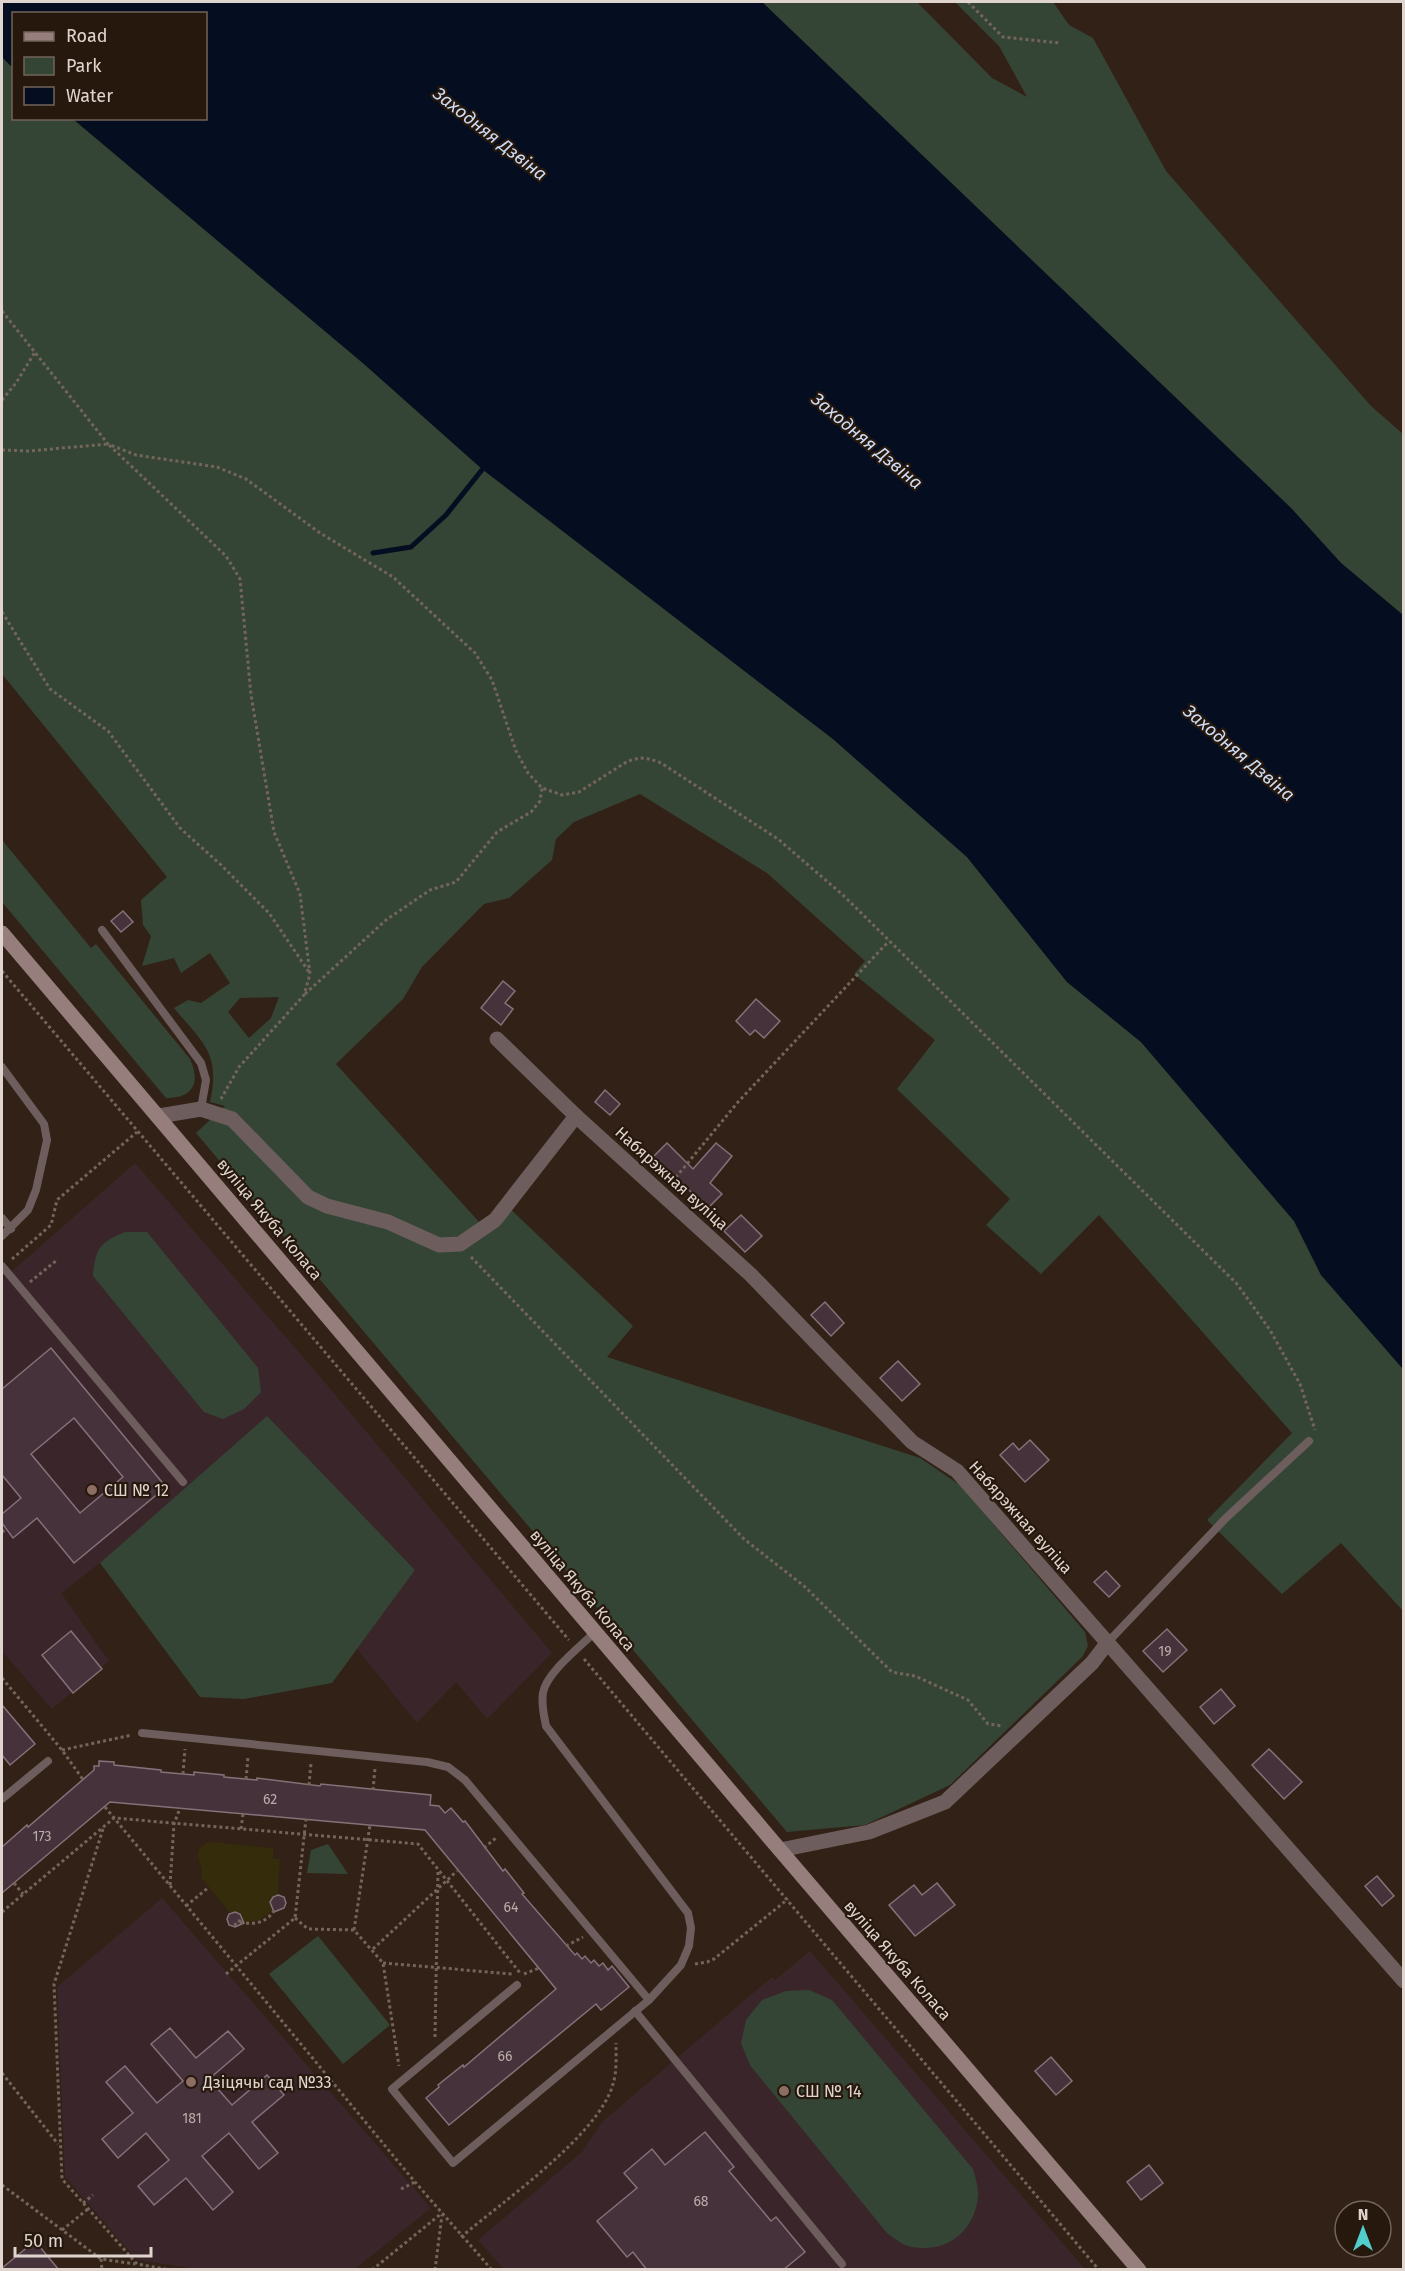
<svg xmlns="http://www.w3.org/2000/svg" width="1405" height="2271" font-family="'Fira Sans',sans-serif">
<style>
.education{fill:#3a262a}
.green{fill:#354535;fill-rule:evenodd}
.sand{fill:#342c0b}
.water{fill:#040e20}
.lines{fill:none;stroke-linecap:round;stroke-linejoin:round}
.stream{stroke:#040e20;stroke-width:5}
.building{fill:#45323b;stroke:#86707a;stroke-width:1.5;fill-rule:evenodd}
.path{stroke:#74655b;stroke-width:3;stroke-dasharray:3 3;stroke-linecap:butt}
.lane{stroke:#6d5e5d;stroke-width:8}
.street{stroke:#6d5e5d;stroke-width:15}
.secondary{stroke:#957e7c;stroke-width:15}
.education-dot{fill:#8d6e63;stroke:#27180d;stroke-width:2}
.labels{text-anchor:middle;stroke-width:4.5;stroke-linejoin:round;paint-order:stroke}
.number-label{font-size:14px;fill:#b9aca9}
.street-label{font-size:16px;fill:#e0d5ce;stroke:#27180d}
.poi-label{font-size:16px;fill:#e0d5ce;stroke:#27180d;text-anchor:start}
.water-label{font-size:18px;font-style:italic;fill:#cddefa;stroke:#27180d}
</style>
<rect width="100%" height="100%" fill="#322116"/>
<g class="education">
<polygon points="135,1163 316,1372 552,1653 487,1719 456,1682 417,1723 357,1649 415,1570 267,1417 100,1563 61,1593 109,1661 52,1709 2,1651 2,1280"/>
<polygon points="162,1898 431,2208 355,2269 204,2270 137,2260 65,2177 57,1987"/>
<polygon points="810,1951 1085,2269 504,2269 478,2240 582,2152 602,2122 772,1977 775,1980"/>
</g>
<g class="green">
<polygon points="762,2 917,2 992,78 1027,97 999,46 955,2 1053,2 1069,25 1093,38 1166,171 1371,406 1403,434 1403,615 1341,563 1291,508"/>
<path d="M2,57L13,68L14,118L73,119L364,364L482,469L833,739L967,857L1067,982L1141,1042L1294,1221L1321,1275L1403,1369V1611L1341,1543L1282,1594L1207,1520L1292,1433L1099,1215L1041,1274L986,1225L1010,1199L897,1089L935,1040L854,974L865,961L767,873L640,794L574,822L556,839L552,860L509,898L484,904L422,967L403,999L336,1064L480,1223L504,1203L633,1326L607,1357L920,1458L960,1485L1085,1632L1088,1646L1082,1657L950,1785L865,1825L787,1832L196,1133L225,1106L210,1102C221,1053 203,1043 174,1008L188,1000L201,1003L230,983L210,953L181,973L174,958L142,966L151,936L143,925L141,900L167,877L2,674ZM279,997L271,1018L249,1038L228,1012L240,998Z"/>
<path d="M2,840L91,948L96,944L190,1059C201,1083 193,1098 166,1098L2,902Z"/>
<path d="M125,1232H147L258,1368L261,1392L244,1409L223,1419L204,1412L93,1276C95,1249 100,1242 125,1232Z"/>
<polygon points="267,1416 415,1570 332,1683 244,1699 200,1697 100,1563"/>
<polygon points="328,1844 348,1874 307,1873 311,1850"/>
<polygon points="318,1936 390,2025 343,2064 269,1974"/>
<path d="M809,1990L832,2000L973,2169C975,2177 979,2188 978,2197C974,2232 947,2253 912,2247C903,2246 894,2238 887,2233L750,2065L741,2043L746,2020L762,2000L786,1991Z"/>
</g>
<path class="sand" d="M210,1842L273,1848V1859H280L278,1895L272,1897L270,1902L272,1909C265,1920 255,1923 243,1921L241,1913L235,1911L230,1913L201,1877C205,1864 187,1850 210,1842Z"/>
<polygon class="water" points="2,2 762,2 1291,508 1341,563 1403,615 1403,1369 1321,1275 1294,1221 1141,1042 1067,982 967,857 833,739 482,469 364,364 73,119 206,118 206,14 14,14 13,68 2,57"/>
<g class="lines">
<polyline class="stream" points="373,553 411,547 446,515 485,466"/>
</g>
<g class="building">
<polygon points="123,911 133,922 121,932 111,921"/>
<polygon points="503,981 515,991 505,1003 513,1009 501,1025 481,1008"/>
<polygon points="756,999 780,1021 764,1038 755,1030 750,1035 736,1021"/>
<polygon points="605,1090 620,1104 610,1115 595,1102"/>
<polygon points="667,1143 693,1169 716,1143 732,1156 710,1183 722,1194 708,1208 672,1174 667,1179 649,1161"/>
<polygon points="741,1215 762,1236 745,1252 724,1231"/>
<polygon points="825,1302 844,1323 831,1336 811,1315"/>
<path d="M51,1348L166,1487L74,1563L37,1518L13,1538L2,1523V1514L21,1498L2,1475V1389ZM74,1418L123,1477L80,1513L31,1454Z"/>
<polygon points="898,1361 920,1384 902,1401 880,1378"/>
<polygon points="1030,1440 1049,1460 1025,1482 1000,1455 1013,1443 1019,1450"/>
<polygon points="1106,1571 1120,1586 1109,1597 1094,1582"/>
<polygon points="1167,1629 1187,1650 1163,1672 1143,1651"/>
<polygon points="71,1631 102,1669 73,1693 42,1655"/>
<polygon points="1221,1689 1235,1706 1214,1724 1200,1707"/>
<polygon points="2,1705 35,1744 10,1765 2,1755"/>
<polygon points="1269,1749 1302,1782 1284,1799 1252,1765"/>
<polygon points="99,1761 114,1762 114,1765 161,1770 161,1772 194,1775 194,1772 224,1775 224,1777 257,1780 257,1778 320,1786 321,1784 431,1795 430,1805 439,1806 445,1813 451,1808 463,1822 465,1821 503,1871 505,1869 524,1893 522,1894 575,1955 577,1953 582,1959 585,1956 591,1963 594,1960 599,1966 603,1963 608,1970 612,1966 629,1987 601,2010 596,2004 449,2125 426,2098 439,2087 438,2085 463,2065 464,2067 556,1989 425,1830 110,1802 2,1893 2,1847 27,1825 28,1827 94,1770 94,1766 99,1766"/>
<polygon points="1377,1876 1394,1896 1382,1906 1365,1886"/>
<polygon points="937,1883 955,1905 915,1936 889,1905 914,1885 922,1895"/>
<polygon points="278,1895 284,1897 286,1903 284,1908 274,1912 270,1902 273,1897"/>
<polygon points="235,1912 240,1914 244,1923 235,1927 229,1925 227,1919 229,1914"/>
<polygon points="170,2028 196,2058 228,2031 244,2049 209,2079 232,2105 267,2075 284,2095 252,2122 278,2153 259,2169 229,2133 202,2156 233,2192 213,2210 186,2178 154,2205 138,2186 169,2160 146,2133 118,2158 102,2139 133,2113 106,2082 125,2066 157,2103 183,2081 151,2044"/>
<polygon points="1051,2057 1072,2081 1056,2095 1035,2071"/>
<polygon points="705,2132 734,2167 729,2171 771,2221 776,2217 805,2252 783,2270 647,2270 633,2252 627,2257 597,2221 637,2188 624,2173 652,2149 665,2165"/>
<polygon points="1149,2165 1163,2183 1141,2200 1127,2182"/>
<polygon points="35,2241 59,2270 2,2270 2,2268"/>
</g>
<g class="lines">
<g class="path">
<polyline points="968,2 1003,37 1060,43"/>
<polyline points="2,311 108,444 136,455 217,467 246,479 320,533 393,577 475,653 492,680 516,751 528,773 542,788 562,795 579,792 628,761 640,758 650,759 661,763 778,839 844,896 1237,1284 1270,1330 1300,1384 1315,1430"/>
<polyline points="2,400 16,383 35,352"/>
<polyline points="2,450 29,451 108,444 226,556 240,579 251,695 274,832 300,894 310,974 304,995 239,1067 221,1099"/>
<polyline points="2,612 50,689 108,731 180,828 221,865 269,913 309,972"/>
<polyline points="2,971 569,1640"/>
<polyline points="305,994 386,920 430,890 456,882 497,832 531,812 540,801 542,788"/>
<polyline points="672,1182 738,1102 889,941"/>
<polyline points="471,1257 744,1539 804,1586 892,1672 915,1676 968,1700 988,1724 1003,1726"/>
<polyline points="12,1259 51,1225 57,1200 137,1132"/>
<polyline points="30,1282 57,1260"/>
<polyline points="2,1532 6,1529"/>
<polyline points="584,1659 1099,2270"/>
<polyline points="2,1678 62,1750 84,1781"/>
<polyline points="62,1750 132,1735"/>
<polyline points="183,1774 185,1749"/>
<polyline points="246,1779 248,1757"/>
<polyline points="309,1785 311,1763"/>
<polyline points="373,1790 375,1768"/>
<polyline points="105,1807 415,2182 492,2270"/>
<polyline points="103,1829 54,1984 62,2179 137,2264 170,2270"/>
<polyline points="241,1829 243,1814"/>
<polyline points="484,1848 497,1837"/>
<polyline points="14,1883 23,1894"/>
<polyline points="170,1885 174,1824 180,1808"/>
<polyline points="186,1906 209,1887"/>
<polyline points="2,1912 114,1818 418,1844 520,1973"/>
<polyline points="295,1918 308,1929 354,1930 383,1963 399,2066"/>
<path d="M240,1922C255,1925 267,1923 275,1909"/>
<polyline points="234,1925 239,1923 240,1917"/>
<polyline points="354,1930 370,1825"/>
<polyline points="566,1946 583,1937"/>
<polyline points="373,1949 457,1871"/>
<polyline points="383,1963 512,1974"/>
<polyline points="695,1964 707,1962 714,1959 788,1899"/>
<polyline points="226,1974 295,1918 306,1819"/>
<polyline points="524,1974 539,1968"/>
<polyline points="435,2037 438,1870"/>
<polyline points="2,2073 58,2144"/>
<polyline points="2,2185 101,2259 135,2264"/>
<polyline points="401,2189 415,2182"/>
<polyline points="83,2203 93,2195"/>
<polyline points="62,2230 88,2209"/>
<path d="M461,2237C502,2202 599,2135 613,2084C617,2072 616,2056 616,2043"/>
<polyline points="101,2259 102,2270"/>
<polyline points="372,2270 442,2213"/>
<polyline points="435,2270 442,2215"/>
</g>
<g class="lane">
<polyline points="102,930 201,1063 206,1080 201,1109"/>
<polyline points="2,1067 44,1124 47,1140 36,1190 28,1210 2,1236"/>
<polyline points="2,1218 11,1229"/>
<polyline points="2,1266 183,1482"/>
<polyline points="1108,1642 1226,1518 1309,1441"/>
<polyline points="142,1733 427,1762 448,1767 465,1780 649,2000"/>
<polyline points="2,1799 48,1761"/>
<path d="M517,1985L392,2089L453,2163L649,2000L681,1965L689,1946L691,1928L688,1913L546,1726C544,1715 541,1704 543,1693C546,1673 581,1646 595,1632"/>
<polyline points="635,2011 842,2264"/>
</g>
<g class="street">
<polyline points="497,1039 576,1116 751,1275 912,1442 957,1471 1404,1981"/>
<polyline points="159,1116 201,1109 232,1119 308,1197 327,1206 388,1222 439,1245 460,1244 495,1220 576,1116"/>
<polyline points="780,1850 869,1832 945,1802 1092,1663 1108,1642"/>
</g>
<polyline class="secondary" points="2,933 780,1850 1139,2270"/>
</g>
<g class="education-dot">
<circle cx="92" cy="1490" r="6"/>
<circle cx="191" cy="2082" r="6"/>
<circle cx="784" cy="2091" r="6"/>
</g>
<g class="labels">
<g class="number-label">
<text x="1165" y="1656">19</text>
<text x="270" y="1804">62</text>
<text x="42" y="1841">173</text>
<text x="511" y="1912">64</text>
<text x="505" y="2061">66</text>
<text x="192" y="2123">181</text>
<text x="701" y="2206">68</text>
</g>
<g class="street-label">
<text transform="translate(672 1178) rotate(42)" y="6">Набярэжная вуліца</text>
<text transform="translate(270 1219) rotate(50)" y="6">вуліца Якуба Коласа</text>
<text transform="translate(1021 1517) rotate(48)" y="6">Набярэжная вуліца</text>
<text transform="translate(583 1590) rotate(50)" y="6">вуліца Якуба Коласа</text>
<text transform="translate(898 1960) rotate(49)" y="6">вуліца Якуба Коласа</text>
</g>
<g class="poi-label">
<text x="104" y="1496">СШ № 12</text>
<text x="203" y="2088">Дзіцячы сад №33</text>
<text x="796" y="2097">СШ № 14</text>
</g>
<g class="water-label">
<text transform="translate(490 134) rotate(38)" y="6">Заходняя Дзвіна</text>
<text transform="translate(867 441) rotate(40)" y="6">Заходняя Дзвіна</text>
<text transform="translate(1239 753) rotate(40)" y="6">Заходняя Дзвіна</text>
</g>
</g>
<rect width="1405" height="2271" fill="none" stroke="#e0d5ce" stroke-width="6"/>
<rect x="12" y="12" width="195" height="108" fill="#27180d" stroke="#71645a" stroke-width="1.5"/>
<rect x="24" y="32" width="30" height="9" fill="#957e7c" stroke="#71645a" stroke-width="1.5"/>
<text x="66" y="42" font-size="18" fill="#e0d5ce">Road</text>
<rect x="24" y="57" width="30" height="18" fill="#354535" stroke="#71645a" stroke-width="1.5"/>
<text x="66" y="72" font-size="18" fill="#e0d5ce">Park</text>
<rect x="24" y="87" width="30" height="18" fill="#040e20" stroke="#71645a" stroke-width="1.5"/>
<text x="66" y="102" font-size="18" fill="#e0d5ce">Water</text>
<g transform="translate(1363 2229)"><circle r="28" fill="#27180d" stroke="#71645a" stroke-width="1.5"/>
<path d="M0-4.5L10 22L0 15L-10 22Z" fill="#52cdcd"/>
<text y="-9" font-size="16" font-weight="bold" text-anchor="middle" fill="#e0d5ce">N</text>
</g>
<path d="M15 2247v9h136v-9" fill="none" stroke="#e0d5ce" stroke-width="3"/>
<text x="24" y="2247" font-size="18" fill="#e0d5ce" stroke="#27180d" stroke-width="4.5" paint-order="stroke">50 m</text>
</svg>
